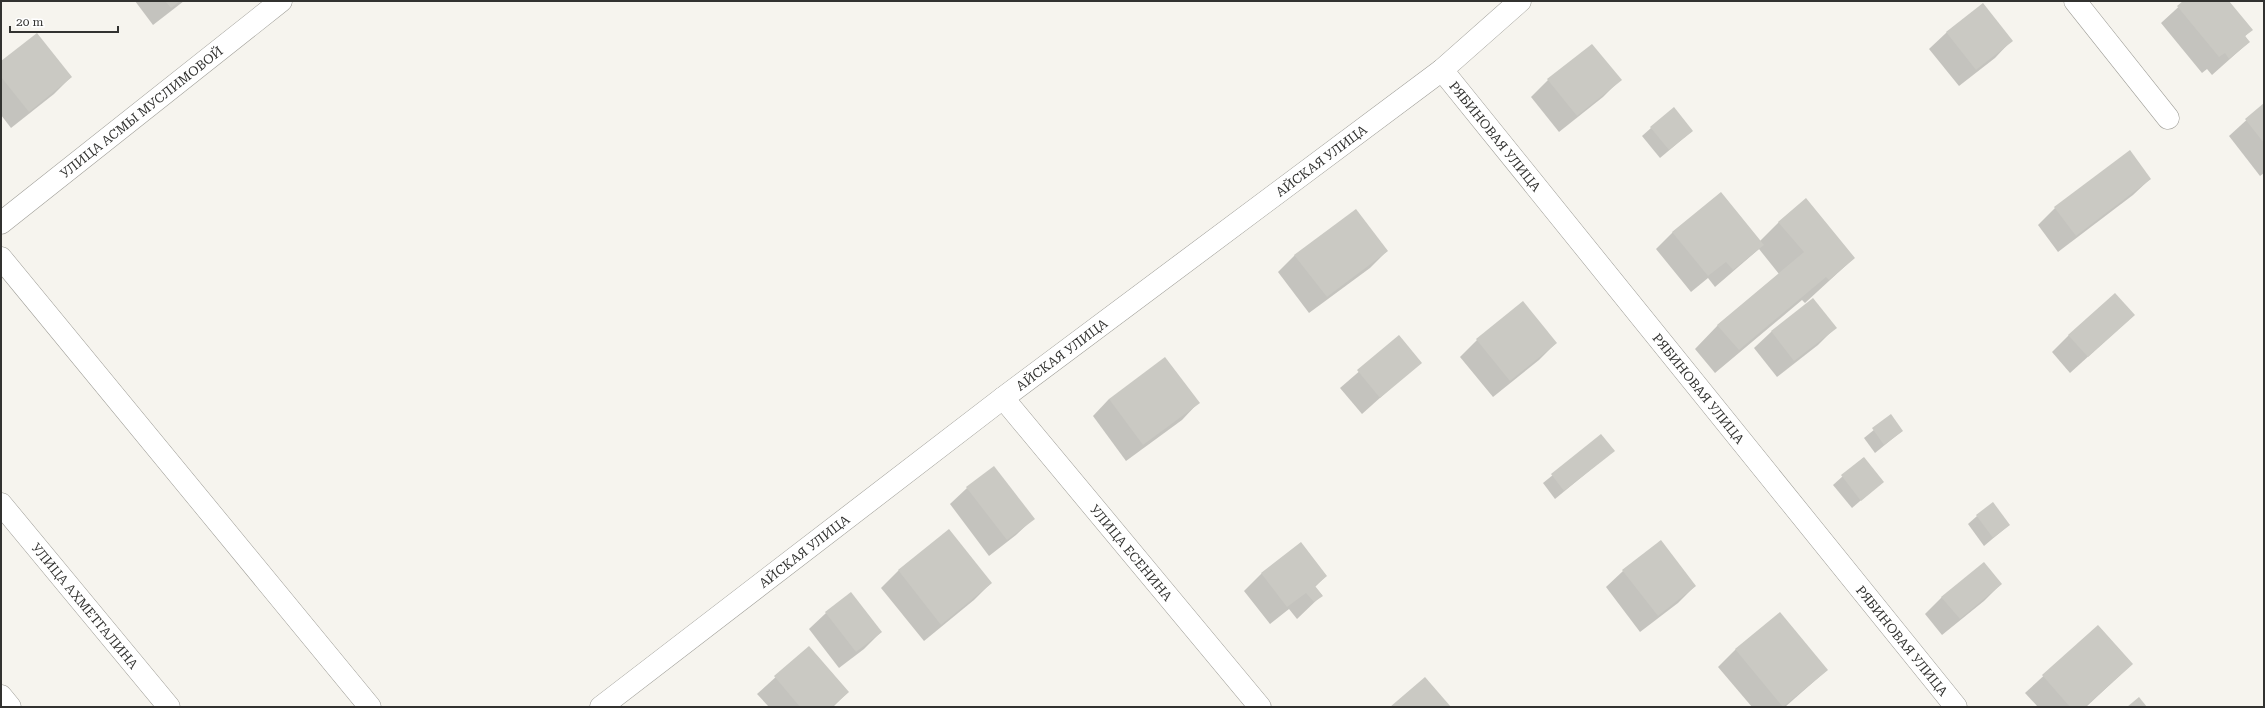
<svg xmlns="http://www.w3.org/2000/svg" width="2265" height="708" font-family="'Roboto Serif',serif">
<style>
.shadow{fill:#0003}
.building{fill:#cac9c3}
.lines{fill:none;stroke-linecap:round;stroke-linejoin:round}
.minor-casing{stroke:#9e9d97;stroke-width:23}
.secondary-casing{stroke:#9e9d97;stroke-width:23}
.minor{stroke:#fff;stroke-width:22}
.secondary{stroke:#fff;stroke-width:22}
.labels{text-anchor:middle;stroke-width:4;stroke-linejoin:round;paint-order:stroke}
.street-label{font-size:13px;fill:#323230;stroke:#fff}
</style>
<rect width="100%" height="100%" fill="#f6f4ee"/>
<g class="shadow">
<polygon points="135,1 184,1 153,25"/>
<polygon points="2185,1 2228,1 2251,30 2245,36 2249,42 2212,75 2207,69 2202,73 2161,23"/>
<polygon points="1983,4 2011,41 1995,58 1959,86 1929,49 1946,33"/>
<polygon points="1,62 71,77 54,94 11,128 1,115"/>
<polygon points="1548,80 1620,80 1603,97 1559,132 1531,97"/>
<polygon points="2264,104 2264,173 2260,176 2229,136"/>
<polygon points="1651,128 1692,131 1660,158 1642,136"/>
<polygon points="2150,179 2133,195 2058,252 2038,225 2055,208"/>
<polygon points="1779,222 1854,258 1805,303 1802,300 1715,373 1695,349 1718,325 1779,274 1759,249 1715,287 1708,278 1691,292 1656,249 1673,232 1760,241"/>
<polygon points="1387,251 1370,268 1309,313 1278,272 1295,255"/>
<polygon points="1813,299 1835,328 1818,345 1777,377 1754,348 1771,332"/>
<polygon points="2134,315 2070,373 2052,352 2069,335"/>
<polygon points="1399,337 1420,362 1362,414 1340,388"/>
<polygon points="1477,340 1556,343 1539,360 1493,397 1460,357"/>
<polygon points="1109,399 1198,403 1182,420 1126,461 1093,416"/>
<polygon points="1891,416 1902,431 1875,453 1864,438"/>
<polygon points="1601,436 1613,451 1555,499 1543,483"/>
<polygon points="1863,458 1882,482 1852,508 1833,485"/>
<polygon points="967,488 1033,519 1016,535 989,556 950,504"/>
<polygon points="1977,516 2009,525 1984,546 1968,524"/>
<polygon points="948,531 991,583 974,600 924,641 881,588 898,571"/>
<polygon points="1300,544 1326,576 1315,587 1322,595 1297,619 1289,609 1270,624 1244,591 1261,574"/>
<polygon points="1623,571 1695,586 1678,603 1640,632 1606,587"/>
<polygon points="2001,584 1984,601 1942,635 1925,614 1942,597"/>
<polygon points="826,613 881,632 864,649 839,668 809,629"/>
<polygon points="1780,613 1827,670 1785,707 1752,707 1718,667 1735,650"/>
<polygon points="2098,626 2132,664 2086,707 2038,707 2025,693"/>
<polygon points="809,647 848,692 833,707 769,707 757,694"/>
</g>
<g class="building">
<polygon points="165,1 180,1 171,8"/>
<polygon points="2183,1 2229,1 2253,30 2245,36 2250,42 2229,59 2225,53 2219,57 2177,6"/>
<polygon points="1983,3 2013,41 1976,70 1946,32"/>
<polygon points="37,33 72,77 29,112 1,77 1,61"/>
<polygon points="1592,44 1622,80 1577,116 1547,79"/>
<polygon points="2264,103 2264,143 2245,119"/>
<polygon points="1674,107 1693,131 1669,150 1650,127"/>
<polygon points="2130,150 2151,179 2076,236 2054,207"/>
<polygon points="1721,192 1764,245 1733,270 1726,262 1708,276 1672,232"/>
<polygon points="1806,198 1855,258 1829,280 1826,277 1739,350 1717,325 1804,252 1778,222"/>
<polygon points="1356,209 1388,251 1327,297 1294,255"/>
<polygon points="2115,293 2135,315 2088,357 2068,335"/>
<polygon points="1813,298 1837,328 1794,361 1771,331"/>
<polygon points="1523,301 1557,343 1510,381 1476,339"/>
<polygon points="1399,335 1422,363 1380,398 1357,370"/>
<polygon points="1165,357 1200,403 1143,445 1109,399"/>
<polygon points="1891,414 1903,431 1884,445 1872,428"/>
<polygon points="1601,434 1615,451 1564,491 1551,474"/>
<polygon points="1864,457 1884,482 1861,501 1841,475"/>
<polygon points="994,466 1035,519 1007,540 966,487"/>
<polygon points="1993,502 2010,525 1993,538 1976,515"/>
<polygon points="949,529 992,583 941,625 898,570"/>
<polygon points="1661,540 1696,586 1658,616 1622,570"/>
<polygon points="1301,542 1327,576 1315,586 1323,596 1314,602 1306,593 1287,607 1261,573"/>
<polygon points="1984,562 2002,584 1960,619 1941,597"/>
<polygon points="851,592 882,632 856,652 825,612"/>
<polygon points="1780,612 1828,670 1783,707 1735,649"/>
<polygon points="2098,625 2133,664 2085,707 2070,707 2042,675"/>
<polygon points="809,646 849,692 832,707 800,707 774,676"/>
<polygon points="1425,677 1451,707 1390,707"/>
<polygon points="2139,697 2147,707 2127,707"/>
</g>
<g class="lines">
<defs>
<g id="minor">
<polyline points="2075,1 2168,118"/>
<path id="s1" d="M1442,70L1956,707"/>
<path id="s2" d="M1,223L281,1"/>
<polyline points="1,258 370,707"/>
<path id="s3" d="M1003,398L1260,707"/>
<polyline points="1,696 10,707"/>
<path id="s4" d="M601,707L1003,398L1442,70L1520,1"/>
</g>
<g id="secondary">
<path id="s5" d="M1,504L169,707"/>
</g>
</defs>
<use href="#minor" class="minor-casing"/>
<use href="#secondary" class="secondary-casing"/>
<use href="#minor" class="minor"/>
<use href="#secondary" class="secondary"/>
</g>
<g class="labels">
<g class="street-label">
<text dy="5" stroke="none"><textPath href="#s2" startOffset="179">УЛИЦА АСМЫ МУСЛИМОВОЙ</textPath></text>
<text dy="5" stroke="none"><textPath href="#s1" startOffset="85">РЯБИНОВАЯ УЛИЦА</textPath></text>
<text dy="5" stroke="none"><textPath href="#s4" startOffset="904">АЙСКАЯ УЛИЦА</textPath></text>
<text dy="5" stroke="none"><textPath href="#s4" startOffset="580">АЙСКАЯ УЛИЦА</textPath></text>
<text dy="5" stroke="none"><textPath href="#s1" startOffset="409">РЯБИНОВАЯ УЛИЦА</textPath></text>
<text dy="5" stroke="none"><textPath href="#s4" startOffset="256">АЙСКАЯ УЛИЦА</textPath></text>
<text dy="5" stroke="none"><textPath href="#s3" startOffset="201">УЛИЦА ЕСЕНИНА</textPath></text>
<text dy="5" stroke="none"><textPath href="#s5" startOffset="132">УЛИЦА АХМЕТГАЛИНА</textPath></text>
<text dy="5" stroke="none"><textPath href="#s1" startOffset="733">РЯБИНОВАЯ УЛИЦА</textPath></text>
</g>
</g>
<rect width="2265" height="708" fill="none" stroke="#323230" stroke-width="4"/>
<path d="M10 26v6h108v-6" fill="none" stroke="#323230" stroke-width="2"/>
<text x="16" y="26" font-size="12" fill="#323230" stroke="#ffffff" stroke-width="3" paint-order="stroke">20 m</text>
</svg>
